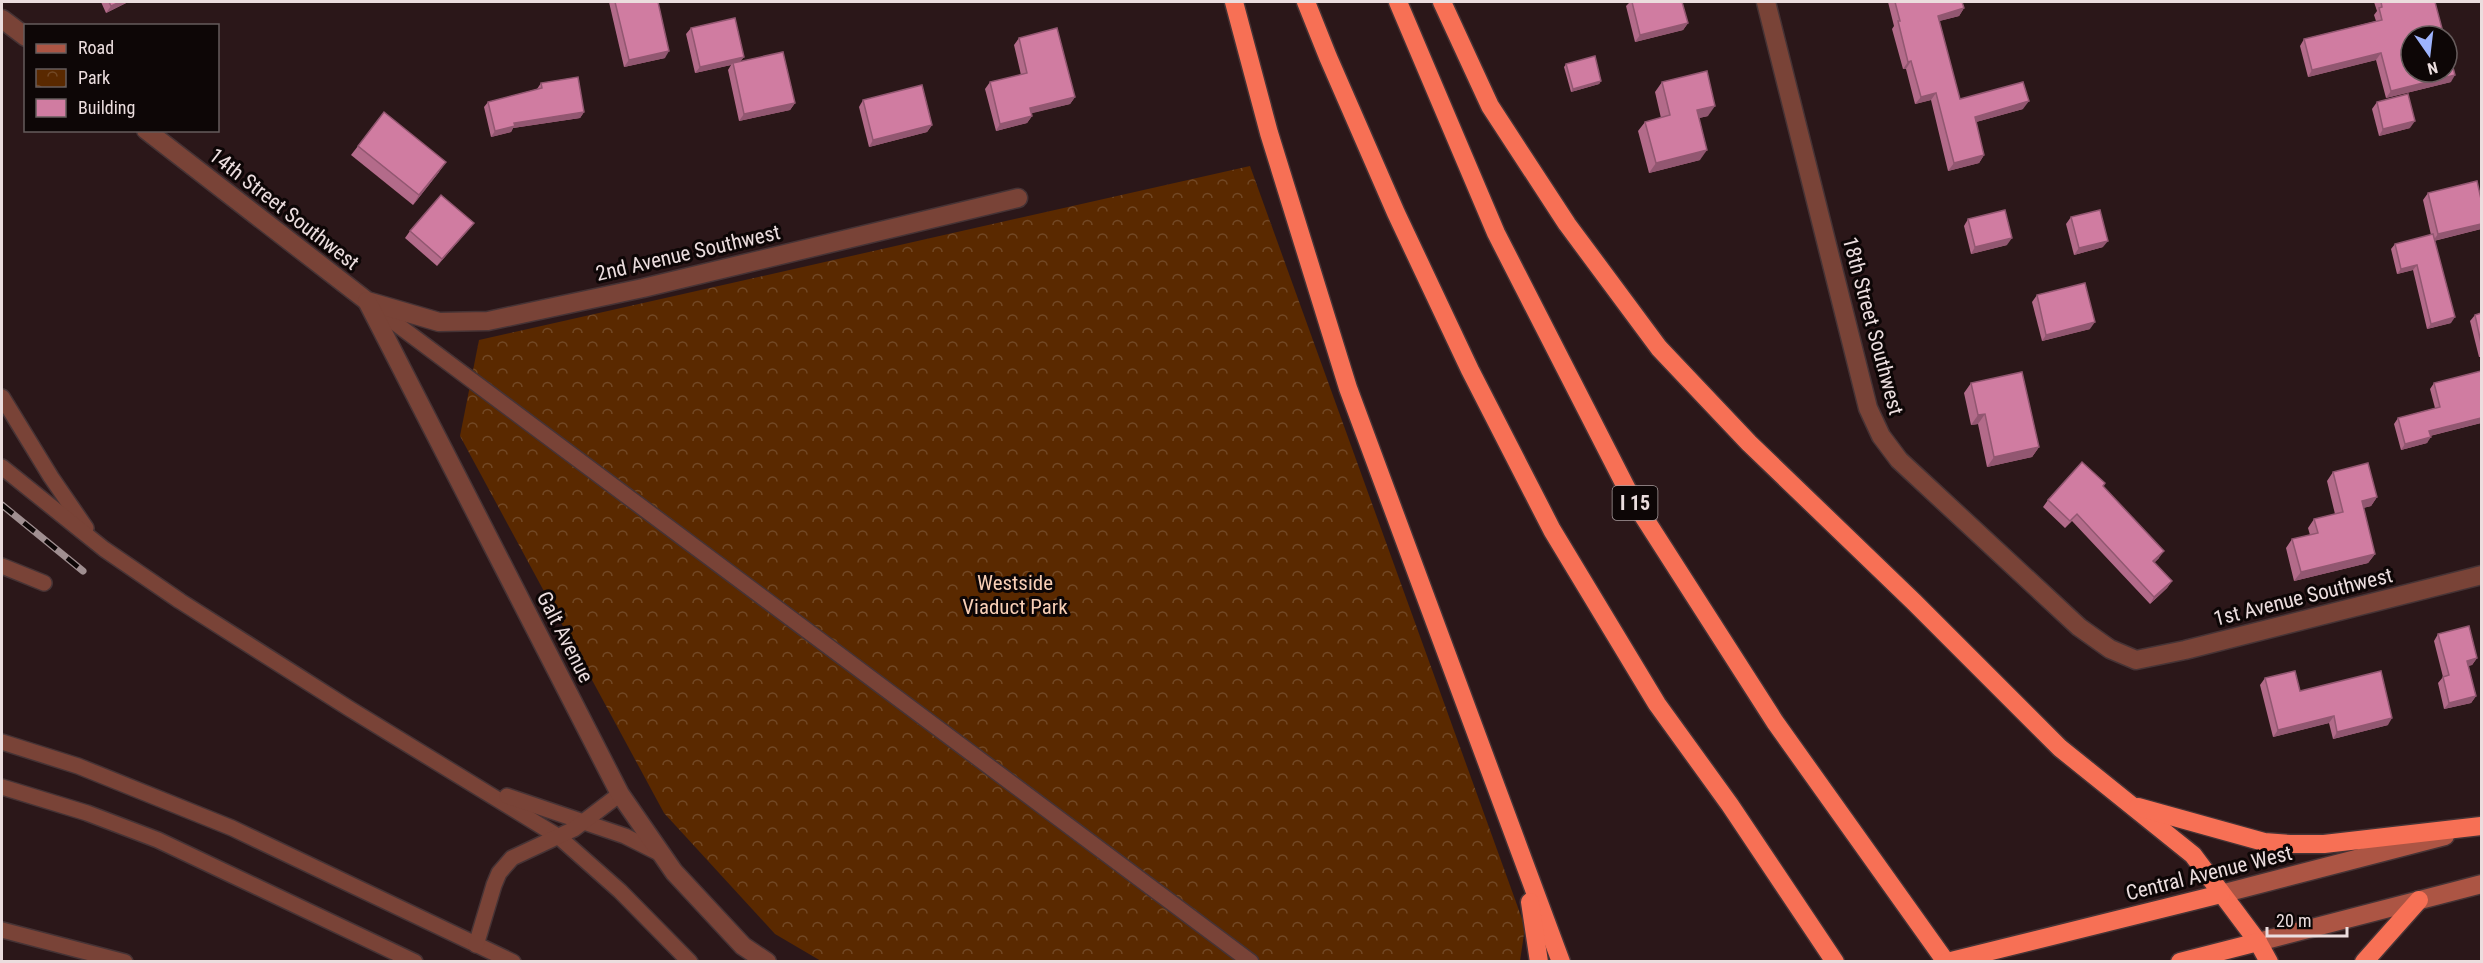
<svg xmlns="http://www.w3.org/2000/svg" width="2483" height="963" font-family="'Roboto Condensed',sans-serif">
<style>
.park{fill:url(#park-crowns)}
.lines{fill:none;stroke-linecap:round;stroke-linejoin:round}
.lane-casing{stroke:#463335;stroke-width:18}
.street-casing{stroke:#463335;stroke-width:21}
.secondary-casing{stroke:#463335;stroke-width:21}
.highway-casing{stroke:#463335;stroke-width:21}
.lane{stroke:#794337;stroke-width:15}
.street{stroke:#794337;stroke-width:18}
.secondary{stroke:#ac5544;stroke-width:18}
.highway{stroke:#f77055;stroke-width:18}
.rail-casing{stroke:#a08f91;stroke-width:7}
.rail{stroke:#0d0606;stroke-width:4.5;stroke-dasharray:14;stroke-linecap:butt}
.wall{fill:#b36b8a}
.shaded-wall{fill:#925771}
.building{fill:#d07ca1;stroke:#925771;stroke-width:1.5}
.labels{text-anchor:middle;stroke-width:6;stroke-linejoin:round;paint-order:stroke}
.shield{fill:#0d0606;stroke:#a89c9d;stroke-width:1.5}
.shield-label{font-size:20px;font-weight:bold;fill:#ebddde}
.street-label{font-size:21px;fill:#ebddde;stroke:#0d0606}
.park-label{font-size:21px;fill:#f8cfb6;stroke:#0d0606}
</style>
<defs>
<pattern id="park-crowns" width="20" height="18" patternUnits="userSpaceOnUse" patternTransform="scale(1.5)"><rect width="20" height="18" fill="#5a2900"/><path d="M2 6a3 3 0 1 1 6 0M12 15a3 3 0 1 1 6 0" fill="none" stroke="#724825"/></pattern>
</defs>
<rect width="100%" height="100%" fill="#2b1719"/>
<polygon class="park" points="1250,166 1525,927 1520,961 821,961 775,934 664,813 460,436 479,340"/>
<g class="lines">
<defs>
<g id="lane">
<polyline points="371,305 1251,962"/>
<polyline points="2,397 51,477 86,528"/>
<polyline points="2,467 104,549 180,601 350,709 559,837 620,891 690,962"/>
<polyline points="2,566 44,583"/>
<polyline points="2,742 78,766 232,828 513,962"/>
<polyline points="2,787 87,813 158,840 415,962"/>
<polyline points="507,796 625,836 661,854"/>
<polyline points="2,930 125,962"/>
<polyline points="476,945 494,885 499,873 512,858 574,829 620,794"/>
</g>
<g id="street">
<polyline points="1766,2 1868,408 1881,436 1899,460 2079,627 2110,649 2136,660 2185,650 2482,575"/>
<polyline points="2,19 26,37"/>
<polyline points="146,130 367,301 439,322 488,321 643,288 1018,198"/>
<polyline points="367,301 620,794 674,872 743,946 767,962"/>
</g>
<g id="secondary">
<polyline points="2221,894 2445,836"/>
<polyline points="2258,942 2482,884"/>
</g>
<g id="highway">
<polyline points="1234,2 1269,133 1348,388 1561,962"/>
<polyline points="1306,2 1328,57 1396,213 1470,370 1552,530 1657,704 1730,805 1835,962"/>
<polyline points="1398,2 1496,233 1631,497 1775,722 1946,962"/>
<polyline points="1442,2 1490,106 1567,224 1659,348 1749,443 1914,602 2060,748 2193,855 2258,942 2269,962"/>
<polyline points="2138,807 2264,842 2290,844 2324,844 2481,826"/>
<polyline points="1530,902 1539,962"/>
<polyline points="1947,962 2221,894"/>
<polyline points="2180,962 2258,942"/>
<polyline points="2364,962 2419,900"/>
</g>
</defs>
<use href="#lane" class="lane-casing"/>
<use href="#street" class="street-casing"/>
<use href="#secondary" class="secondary-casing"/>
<use href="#highway" class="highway-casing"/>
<use href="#lane" class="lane"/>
<use href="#street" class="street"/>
<use href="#secondary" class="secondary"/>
<use href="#highway" class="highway"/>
<defs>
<polyline id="rail" points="2,505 83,571"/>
</defs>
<use href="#rail" class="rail-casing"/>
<use href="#rail" class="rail"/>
</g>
<g class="wall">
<polygon points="101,2 128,2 106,13"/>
<polygon points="609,2 658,2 665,58 624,67"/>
<polygon points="1630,2 1682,2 1688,23 1683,30 1635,42 1626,6"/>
<polygon points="1888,2 1962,2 1964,8 1959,16 1939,21 1960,99 2023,109 1976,122 1984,155 1979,163 1948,171 1931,100 1915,104 1906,69 1903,69 1892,29 1894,26"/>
<polygon points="2374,2 2435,2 2451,82 2386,98 2376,60 2308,77 2300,46 2304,39 2376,21 2374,15 2377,11"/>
<polygon points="691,28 744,57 740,61 795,103 790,110 739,121 728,70 731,65 695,73 686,34"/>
<polygon points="1019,38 1075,97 1070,104 1031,113 1032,116 1027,123 996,131 985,89 990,82 1021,75 1014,45"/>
<polygon points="1566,64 1601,81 1599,84 1571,92 1564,67"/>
<polygon points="1662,82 1708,116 1699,118 1700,160 1649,173 1638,131 1645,122 1661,118 1655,92"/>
<polygon points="541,83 584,112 580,118 513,128 511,132 491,137 484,107 488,102 537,89"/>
<polygon points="863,100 932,125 927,132 869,147 859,107"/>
<polygon points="2377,102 2410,128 2379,136 2372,109"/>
<polygon points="358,146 439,172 413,205 351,155"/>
<polygon points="2428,193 2481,199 2481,229 2434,241 2451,323 2427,329 2413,270 2397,274 2391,249 2395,244 2431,235 2423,200"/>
<polygon points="2071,217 2103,247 2074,255 2066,224"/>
<polygon points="1968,219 2007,245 1971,254 1964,226"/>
<polygon points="474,223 437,266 405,238 410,231"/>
<polygon points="2037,295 2090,329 2042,341 2032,302"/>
<polygon points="2481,313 2481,357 2479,357 2470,321 2475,315"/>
<polygon points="2481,371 2481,423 2430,436 2427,443 2401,450 2394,424 2398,418 2435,408 2430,389 2434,383"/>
<polygon points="1971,383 2039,447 2032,457 1987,467 1978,424 1971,425 1964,393"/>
<polygon points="2333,472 2377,497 2371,506 2363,508 2375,554 2368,563 2294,581 2286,548 2292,539 2310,535 2308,528 2314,519 2335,514 2327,481"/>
<polygon points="2103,486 2159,558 2154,563 2172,581 2167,588 2150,604 2072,521 2065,528 2043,507 2048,500"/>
<polygon points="2438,634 2477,658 2472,665 2468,666 2476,696 2471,703 2444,709 2438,683 2443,677 2434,641"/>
<polygon points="2265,678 2300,691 2388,725 2333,739 2329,723 2273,737 2260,685"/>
</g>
<g class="shaded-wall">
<polygon points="120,2 128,2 106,13 111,6"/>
<polygon points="1964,8 1959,16 1932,23 1938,16"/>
<polygon points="1688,23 1683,30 1635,42 1640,35"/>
<polygon points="669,51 665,58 624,67 629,60"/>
<polygon points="2381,53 2376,60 2308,77 2312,70"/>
<polygon points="744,57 739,63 733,63 731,65 695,73 700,67"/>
<polygon points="1911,61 1906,69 1903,69 1908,62"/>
<polygon points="2455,75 2451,82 2386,98 2391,91"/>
<polygon points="1601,81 1599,84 1571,92 1573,89"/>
<polygon points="1936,93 1931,100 1915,104 1921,97"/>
<polygon points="1075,97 1070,104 1025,115 1030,108"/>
<polygon points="2029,101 2023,109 1969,124 1975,117"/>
<polygon points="795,103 790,110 739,121 744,114"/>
<polygon points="1715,106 1708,116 1690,120 1697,110"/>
<polygon points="584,112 580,118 513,128 511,132 491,137 495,131 514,123"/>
<polygon points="1032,116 1027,123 996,131 1000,124"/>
<polygon points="2415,121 2410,128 2379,136 2383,129"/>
<polygon points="932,125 927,132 869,147 873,140"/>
<polygon points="1707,150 1700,160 1649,173 1656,163"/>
<polygon points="1984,155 1979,163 1948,171 1954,163"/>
<polygon points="446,162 439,172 413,205 419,195"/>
<polygon points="474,223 469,229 437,266 442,259"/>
<polygon points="2481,224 2481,229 2433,241 2438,234"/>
<polygon points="2012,238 2007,245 1971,254 1975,247"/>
<polygon points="2108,241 2103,247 2074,255 2079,248"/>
<polygon points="2417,265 2413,270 2397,274 2401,269"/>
<polygon points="2455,317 2451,323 2427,329 2431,324"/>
<polygon points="2095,322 2090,329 2042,341 2046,335"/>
<polygon points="1985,414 1978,424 1971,425 1978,415"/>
<polygon points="2481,418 2481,423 2425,437 2429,431"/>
<polygon points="2431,437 2427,443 2401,450 2405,444"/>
<polygon points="2039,447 2032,457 1987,467 1994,457"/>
<polygon points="2377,497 2371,506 2355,510 2362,501"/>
<polygon points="2164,551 2159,558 2148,568 2153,561"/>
<polygon points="2375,554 2368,563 2294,581 2301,572"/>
<polygon points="2172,581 2167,588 2150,604 2154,597"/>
<polygon points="2477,658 2472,665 2462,667 2467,661"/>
<polygon points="2476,696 2471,703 2444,709 2449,703"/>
<polygon points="2334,716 2329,723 2273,737 2278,730"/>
<polygon points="2392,718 2388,725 2333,739 2337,732"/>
</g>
<g class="building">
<polygon points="109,2 120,2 111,6"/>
<polygon points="615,2 658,2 669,51 629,60"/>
<polygon points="1632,2 1682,2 1688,23 1640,35"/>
<polygon points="1895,2 1962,2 1964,8 1938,16 1960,99 2023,82 2029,101 1975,117 1984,155 1954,163 1936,93 1921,97 1911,61 1908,62 1898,21 1900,21"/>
<polygon points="2381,2 2435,2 2444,36 2411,36 2411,72 2447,72 2447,45 2455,75 2391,91 2381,53 2312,70 2304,39 2382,20 2379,8 2382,7"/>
<polygon points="735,18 744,57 700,67 691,28"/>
<polygon points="1057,28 1075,97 1030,108 1032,116 1000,124 990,82 1027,73 1019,38"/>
<polygon points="783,52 795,103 744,114 733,63"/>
<polygon points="1595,56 1601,81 1573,89 1566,64"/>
<polygon points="1707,71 1715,106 1697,110 1707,150 1656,163 1645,122 1670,115 1662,82"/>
<polygon points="578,77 584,112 514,123 515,126 495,131 488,102 542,88 541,83"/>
<polygon points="922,85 932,125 873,140 863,100"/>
<polygon points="2408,94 2415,121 2383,129 2377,102"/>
<polygon points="384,112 446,162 419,195 358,146"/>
<polygon points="2477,181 2481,199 2481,224 2438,234 2428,193"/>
<polygon points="441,195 474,223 442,259 410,231"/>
<polygon points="2005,210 2012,238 1975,247 1968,219"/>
<polygon points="2100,210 2108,241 2079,248 2071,217"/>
<polygon points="2433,234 2455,317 2431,324 2417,265 2401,269 2395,244"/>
<polygon points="2085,283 2095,322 2046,335 2037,295"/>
<polygon points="2481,313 2481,343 2475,315"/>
<polygon points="2481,371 2481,418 2429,431 2431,437 2405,444 2398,418 2440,407 2434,383"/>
<polygon points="2022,372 2039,447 1994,457 1985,414 1978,415 1971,383"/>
<polygon points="2082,462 2105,483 2103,486 2164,551 2153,561 2172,581 2154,597 2077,514 2070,521 2048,500"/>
<polygon points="2368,463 2377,497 2362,501 2375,554 2301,572 2292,539 2318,533 2314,519 2343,512 2333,472"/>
<polygon points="2469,626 2477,658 2467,661 2476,696 2449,703 2443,677 2449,675 2438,634"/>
<polygon points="2295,671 2300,691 2381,671 2392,718 2337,732 2334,716 2278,730 2265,678"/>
</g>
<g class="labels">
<rect class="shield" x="1612.5" y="486" width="45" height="34" rx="4.5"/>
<g class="shield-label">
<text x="1635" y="510">I 15</text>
</g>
<g class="street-label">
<text transform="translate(284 209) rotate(38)" y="7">14th Street Southwest</text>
<text transform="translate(688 253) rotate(-13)" y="7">2nd Avenue Southwest</text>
<text transform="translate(1873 326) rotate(75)" y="7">18th Street Southwest</text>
<text transform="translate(2303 597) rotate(-14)" y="7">1st Avenue Southwest</text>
<text transform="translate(565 637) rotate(63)" y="7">Galt Avenue</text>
<text transform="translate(2209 873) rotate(-14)" y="7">Central Avenue West</text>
</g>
<g class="park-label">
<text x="1015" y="590">Westside<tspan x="1015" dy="24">Viaduct Park</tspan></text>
</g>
</g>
<rect width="2483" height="963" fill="none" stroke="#ebddde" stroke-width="6"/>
<rect x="24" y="24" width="195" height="108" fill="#0d0606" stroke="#665c5c" stroke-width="1.5"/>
<rect x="36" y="44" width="30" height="9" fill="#ac5544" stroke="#665c5c" stroke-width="1.5"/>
<text x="78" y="54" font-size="18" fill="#ebddde">Road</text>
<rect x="36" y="69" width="30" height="18" fill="url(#park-crowns)" stroke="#665c5c" stroke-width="1.5"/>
<text x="78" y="84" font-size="18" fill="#ebddde">Park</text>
<rect x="36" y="99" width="30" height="18" fill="#d07ca1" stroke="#665c5c" stroke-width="1.5"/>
<text x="78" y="114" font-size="18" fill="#ebddde">Building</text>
<g transform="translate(2429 54) rotate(166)"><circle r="28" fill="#0d0606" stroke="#665c5c" stroke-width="1.5"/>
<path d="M0-4.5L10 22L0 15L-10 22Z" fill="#9eb4fd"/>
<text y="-9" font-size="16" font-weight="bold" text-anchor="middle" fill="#ebddde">N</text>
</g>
<path d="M2267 927v9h80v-9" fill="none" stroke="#ebddde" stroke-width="3"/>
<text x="2276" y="927" font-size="18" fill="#ebddde" stroke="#0d0606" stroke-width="4.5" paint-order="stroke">20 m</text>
</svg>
